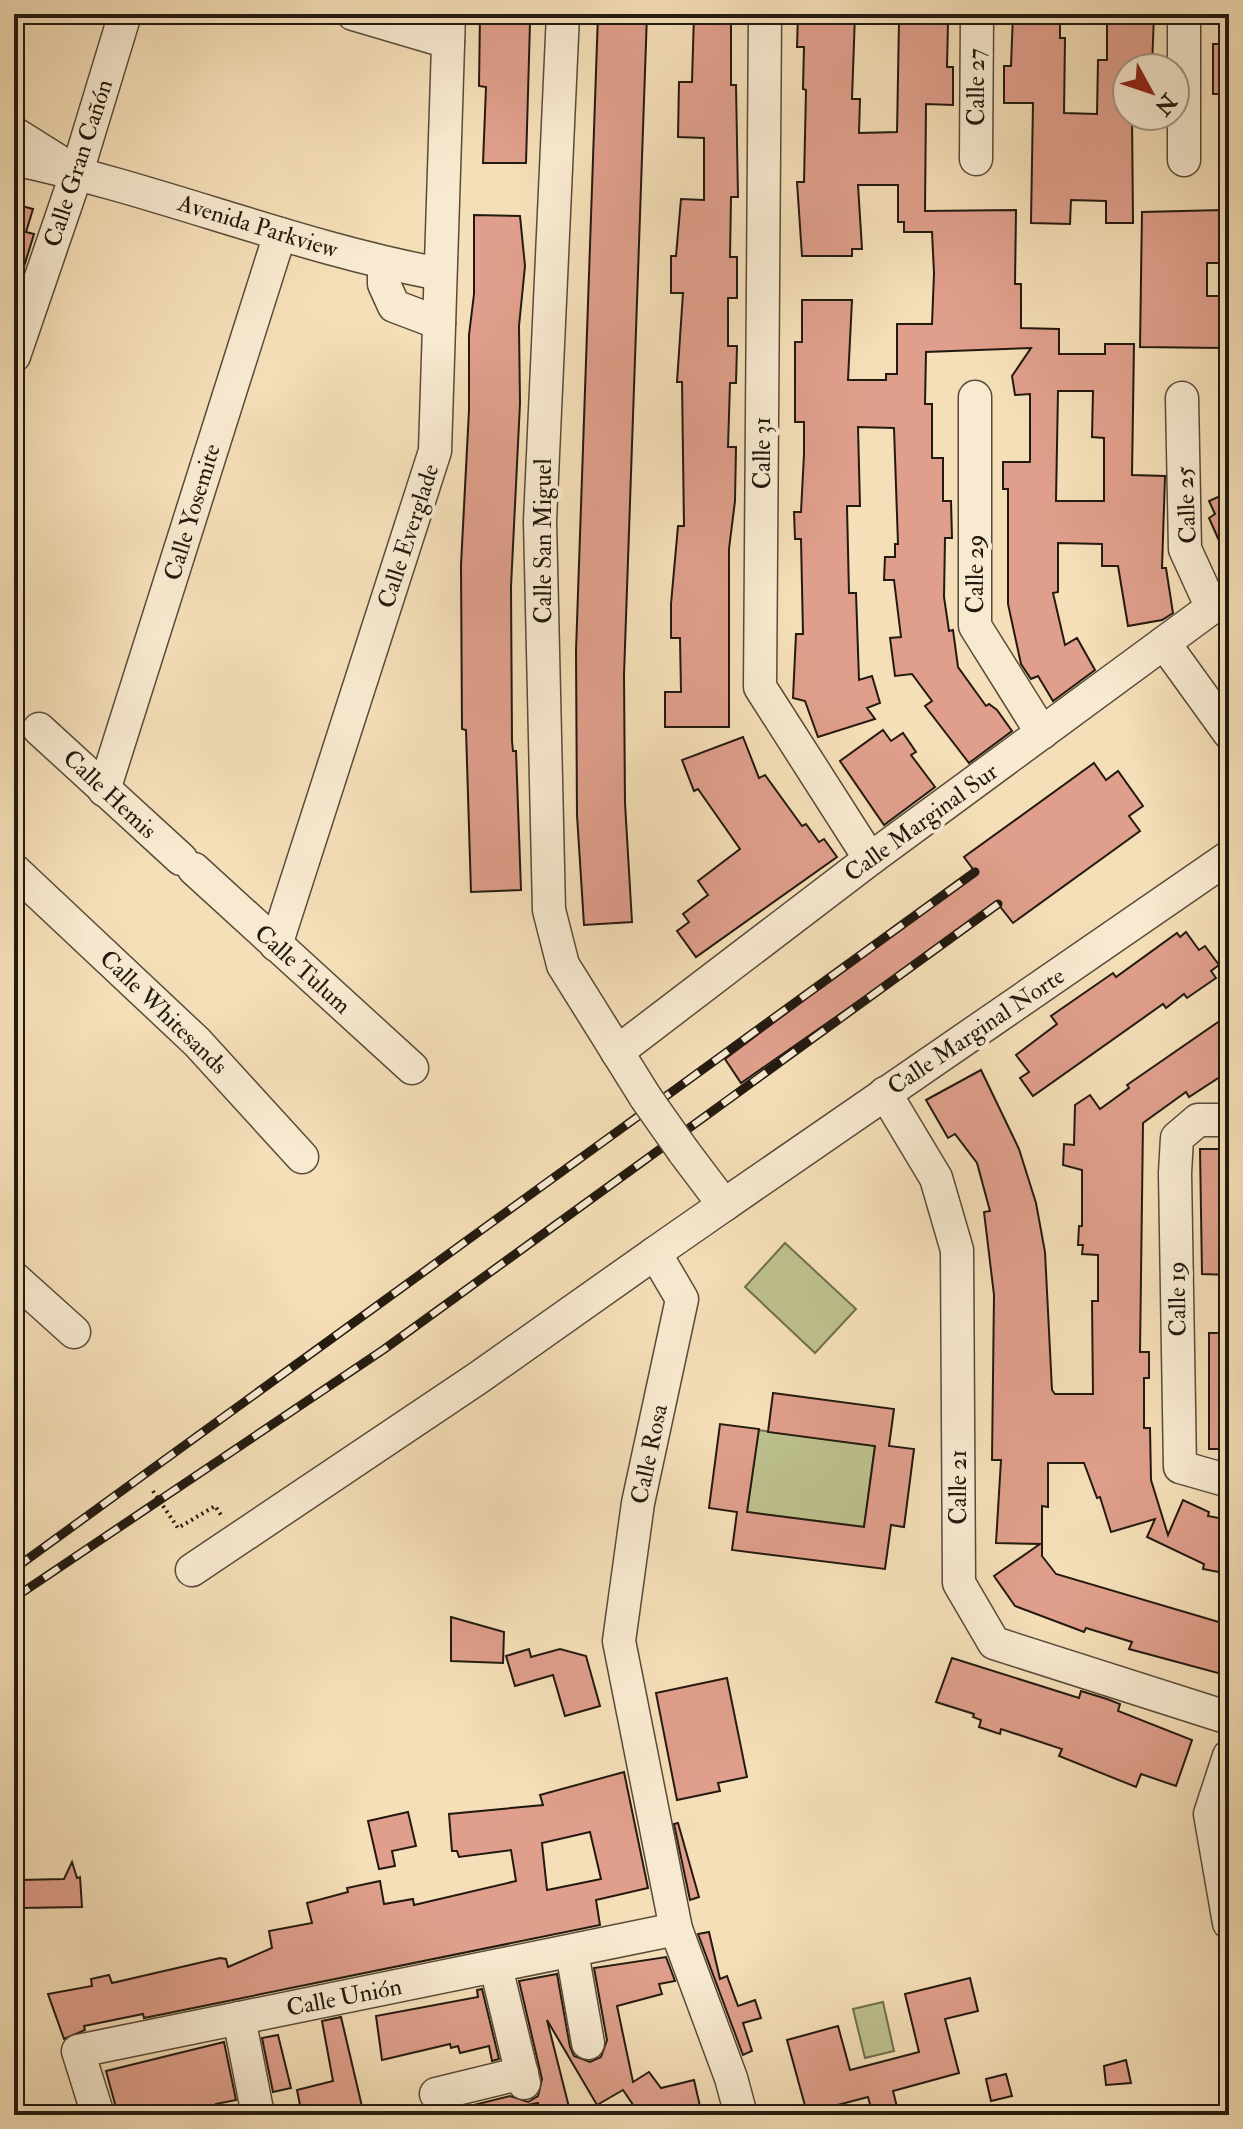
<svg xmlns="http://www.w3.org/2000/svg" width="1243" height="2129" font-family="'IM FELL Double Pica',serif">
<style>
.green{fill:#bdc18e;stroke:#706e4e;stroke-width:2}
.building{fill:#e09f8c;stroke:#231a0f;stroke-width:2;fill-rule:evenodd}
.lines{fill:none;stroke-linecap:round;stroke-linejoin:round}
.minor-casing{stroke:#584b39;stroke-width:35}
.path{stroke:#231a0f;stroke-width:4;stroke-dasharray:2 4;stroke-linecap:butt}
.minor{stroke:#f8ead1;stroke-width:32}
.rail-casing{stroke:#231a0f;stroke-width:9}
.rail{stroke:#f8ead1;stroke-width:6;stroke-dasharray:18;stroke-linecap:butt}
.minor-bridge-casing{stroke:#584b39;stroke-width:35;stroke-linecap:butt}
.minor-bridge{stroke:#f8ead1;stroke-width:32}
.labels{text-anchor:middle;stroke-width:8;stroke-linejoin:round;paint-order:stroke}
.street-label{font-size:24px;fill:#231a0f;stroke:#f8ead1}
</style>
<rect width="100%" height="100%" fill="#f5dfb8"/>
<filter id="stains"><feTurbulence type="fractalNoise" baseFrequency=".0025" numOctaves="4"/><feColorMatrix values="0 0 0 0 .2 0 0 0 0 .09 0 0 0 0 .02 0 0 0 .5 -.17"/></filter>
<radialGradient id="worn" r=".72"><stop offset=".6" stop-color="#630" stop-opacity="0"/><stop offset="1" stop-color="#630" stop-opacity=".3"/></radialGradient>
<g class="green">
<polygon points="785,1243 856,1309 815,1353 745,1287"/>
<polygon points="758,1430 875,1446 864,1527 747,1512"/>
<polygon points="883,2002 894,2051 865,2058 853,2009"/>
</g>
<g class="building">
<polygon points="480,14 527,14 527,23 530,23 526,163 483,163 486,87 479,86"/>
<polygon points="598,14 647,14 624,675 625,803 632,922 584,925 577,815 576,651"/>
<polygon points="694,14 731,14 731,85 736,85 738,197 731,197 730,257 737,257 737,298 728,298 728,346 737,346 736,383 730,383 728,447 736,447 735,501 729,549 729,727 665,727 665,692 681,692 680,638 671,638 671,604 678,526 684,526 682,382 677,382 683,293 671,293 671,256 676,256 681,199 704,200 704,138 678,137 679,82 692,82"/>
<path d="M798,14H855L852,99H860L859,133L897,132L899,22L948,23L947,67H953V105L926,104L925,211L1016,210L1015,284H1021V328L1059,329V354H1105V344H1134L1132,475L1165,476L1162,568H1166L1173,613L1162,620L1128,626L1118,566H1102V544L1058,543V592L1053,593L1065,645L1077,638L1095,670L1053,701L1038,676L1031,679L1021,664L1008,604V489H1003V462H1030V394L1015,395L1012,376L1031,348L926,352L925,404H932V458H943V501H951L952,538H945L944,597L949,631L953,630L958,667L986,706L989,704L997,710L1012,731L969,763L925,706L932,701L912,674L895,676L890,638L901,637L894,580H884L885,557H895V544H898L894,428L858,427L860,506H847L849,593H856L859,680L872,676L880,703L867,708L875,719L818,737L805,701L793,698L796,634H803L801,539H795L794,512H801L804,454V422H795V342H802V300H852L848,380H886V374H897V324H932L934,273L932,232H904V222H898V185H858L862,249H852V256H802L797,182H804L806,90L803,89L804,47H797ZM1058,391H1093L1092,437L1104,438V501H1056Z"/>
<polygon points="1013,14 1060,14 1060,38 1065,38 1064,113 1097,114 1098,60 1107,60 1107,14 1154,14 1152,68 1127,68 1127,116 1132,116 1133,223 1106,223 1106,201 1071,200 1070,224 1031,223 1033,103 1004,103 1004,66 1011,66"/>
<rect x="1213" y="44" width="16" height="50"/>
<polygon points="14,204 33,209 26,232 34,234 18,286 14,285"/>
<polygon points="1223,210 1223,233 1229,233 1229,263 1207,263 1207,296 1229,296 1229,325 1223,325 1223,348 1140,347 1142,212"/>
<polygon points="474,215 520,216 525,266 519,326 520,403 511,587 512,741 513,751 516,751 521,890 471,892 466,730 462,729 461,565 469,410 469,335 474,294"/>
<polygon points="1229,492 1229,563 1209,518 1215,514 1209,501"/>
<polygon points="883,730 891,741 903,733 916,752 911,755 935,787 884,825 840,761"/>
<polygon points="743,737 759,778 765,775 802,826 806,824 819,842 824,839 837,857 696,957 677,931 689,922 683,914 708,895 698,881 740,849 698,789 694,791 682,760"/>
<polygon points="1094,763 1106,780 1118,771 1143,806 1129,816 1140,831 1013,923 998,904 741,1083 725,1059 975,872 964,857"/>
<polygon points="1186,932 1199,950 1205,946 1219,965 1211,971 1216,978 1187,998 1184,994 1166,1008 1163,1004 1033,1096 1020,1078 1029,1072 1016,1055 1057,1024 1051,1016 1113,973 1116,977 1177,933 1180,937"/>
<polygon points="1224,1018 1225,1023 1229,1021 1229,1071 1189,1097 1186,1092 1143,1123 1140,1352 1149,1352 1149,1378 1144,1378 1144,1428 1150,1428 1151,1480 1168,1535 1183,1500 1209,1512 1208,1516 1229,1520 1229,1574 1203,1569 1204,1564 1147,1537 1155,1519 1111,1532 1100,1497 1097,1498 1084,1463 1048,1463 1048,1507 1042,1506 1042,1556 1056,1574 1229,1625 1229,1676 1129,1649 1132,1642 1086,1628 1084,1632 1015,1606 994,1576 1040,1544 996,1543 1001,1460 992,1460 994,1295 984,1212 990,1211 977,1163 955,1134 948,1138 926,1100 981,1070 1019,1149 1036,1203 1045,1252 1052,1390 1055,1394 1093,1394 1092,1301 1098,1301 1098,1255 1082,1254 1083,1245 1078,1245 1079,1226 1082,1226 1082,1170 1063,1165 1064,1144 1074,1145 1075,1105 1090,1095 1100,1109 1129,1088 1127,1085"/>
<polygon points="1200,1149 1229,1149 1229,1275 1202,1274"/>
<rect x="1209" y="1333" width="20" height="116"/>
<polygon points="773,1393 894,1409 889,1446 914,1449 904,1527 891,1525 885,1569 732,1550 737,1512 709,1508 720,1424 759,1429 747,1512 864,1527 875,1446 768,1432"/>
<polygon points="451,1617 504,1632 503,1663 451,1661"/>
<polygon points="529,1649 531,1657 560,1649 586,1656 600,1706 565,1716 553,1675 515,1686 506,1656"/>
<polygon points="952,1658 1079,1698 1081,1691 1107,1699 1120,1704 1118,1711 1192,1740 1176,1786 1141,1774 1136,1787 1059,1756 1062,1749 1001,1729 1000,1734 979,1727 981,1720 973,1717 974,1714 936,1702"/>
<polygon points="727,1678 747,1777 718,1783 720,1791 677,1800 656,1693"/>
<path d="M624,1772L648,1888L596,1900L600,1925L144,2018L143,2014L84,2026L85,2030L64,2039L48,1994L92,1986L91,1979L109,1975L112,1983L220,1958L226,1959L228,1967L272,1948L269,1931L312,1923L307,1903L348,1892L347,1888L380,1881L384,1904L413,1899L414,1905L516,1881L511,1850L459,1857L457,1851H452L449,1814L543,1805L540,1795ZM590,1832L601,1879L547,1890L542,1843Z"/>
<polygon points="408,1812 416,1846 392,1851 395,1866 379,1869 368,1821"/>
<polygon points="678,1823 699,1897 690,1900 674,1824"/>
<polygon points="72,1862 77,1878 80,1877 82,1907 20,1908 19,1880 64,1879"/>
<polygon points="709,1932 720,1979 727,1976 738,2006 755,2000 761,2018 743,2023 752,2051 743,2055 698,1934"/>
<polygon points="666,1957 675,1981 659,1984 662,1994 617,2006 633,2082 649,2072 661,2088 694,2080 702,2115 640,2115 623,2090 597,2105 547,2020 571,2115 541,2115 538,2103 477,2115 467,2115 466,2108 434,2115 510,2096 528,2102 538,2096 542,2079 519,1981 557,1974 570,2047 574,2056 590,2062 601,2057 607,2040 594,1968"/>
<polygon points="970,1978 978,2011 945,2019 959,2073 893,2091 899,2115 873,2115 868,2097 807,2113 787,2040 838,2026 850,2070 919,2052 905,1994"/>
<polygon points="482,1989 499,2059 492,2061 489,2046 460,2053 458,2046 451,2048 450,2044 382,2060 376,2016 478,1997 477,1990"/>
<polygon points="341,2017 364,2115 302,2115 297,2090 333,2081 322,2021"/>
<polygon points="278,2035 291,2088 273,2092 262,2038"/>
<polygon points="224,2042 236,2100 216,2104 219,2115 118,2115 106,2071"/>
<polygon points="1126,2060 1131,2083 1106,2085 1104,2066"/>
<polygon points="1006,2074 1012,2096 991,2101 986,2079"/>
</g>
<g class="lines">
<defs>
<g id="minor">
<polyline points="353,14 448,42"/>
<polyline points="563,14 540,521 549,910 563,965 646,1098"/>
<polyline points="765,14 760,687 870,859"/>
<polyline points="14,133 57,160"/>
<path d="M14,159C158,189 295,247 440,274"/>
<polyline points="976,159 977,14"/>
<polyline points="1184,160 1184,14"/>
<polyline points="384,264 384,284 394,306 439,323"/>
<polyline points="14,356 77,172 125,14"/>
<polyline points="975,397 975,626 1042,733"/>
<polyline points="1182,398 1185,549 1212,608"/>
<polyline points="1164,643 1229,733"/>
<polyline points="39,729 181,859"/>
<polyline points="104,790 280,234"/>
<polyline points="194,869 412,1068"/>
<polyline points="14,870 197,1042 302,1157"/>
<polyline points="276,945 435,451 449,14"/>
<polyline points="617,1052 870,859 1229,595"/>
<polyline points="885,1093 936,1178 957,1250 959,1583 994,1643 1229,1718"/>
<polyline points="1229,1120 1198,1120 1177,1138 1175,1173 1180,1467 1229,1481"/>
<polyline points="684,1152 724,1205 655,1253 682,1299 638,1503 619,1641 676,1929 731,2078 741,2115"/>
<polyline points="724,1205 1229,857"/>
<polyline points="14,1278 74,1332"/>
<polyline points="192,1570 478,1378 655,1253"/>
<polyline points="1229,1756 1210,1814 1229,1923"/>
<polyline points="572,1952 588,2043"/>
<polyline points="496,1967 524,2083"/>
<polyline points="239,2018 258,2115"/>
<polyline points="436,2094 522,2073"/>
<polyline points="98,2115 78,2051 676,1929"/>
</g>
</defs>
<use href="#minor" class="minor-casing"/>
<polyline class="path" points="153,1491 178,1528 215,1506 223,1518"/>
<use href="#minor" class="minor"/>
<defs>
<g id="rail">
<polyline points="14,1569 975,872"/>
<polyline points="14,1598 383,1350 998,904"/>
</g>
</defs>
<use href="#rail" class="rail-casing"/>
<use href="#rail" class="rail"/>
<defs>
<polyline id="minor-bridge" points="646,1098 684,1152"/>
</defs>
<use href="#minor-bridge" class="minor-bridge-casing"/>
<use href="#minor-bridge" class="minor-bridge"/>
</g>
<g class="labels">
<g class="street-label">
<text transform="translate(976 87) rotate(-90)" y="8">Calle 27</text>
<text transform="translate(78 163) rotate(-72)" y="8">Calle Gran Cañón</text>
<text transform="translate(258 226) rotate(17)" y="8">Avenida Parkview</text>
<text transform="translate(762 453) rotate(-90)" y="8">Calle 31</text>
<text transform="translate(1186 505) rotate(-93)" y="8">Calle 25</text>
<text transform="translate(192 512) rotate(-73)" y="8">Calle Yosemite</text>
<text transform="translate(408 536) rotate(-72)" y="8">Calle Everglade</text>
<text transform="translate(543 541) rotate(-90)" y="8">Calle San Miguel</text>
<text transform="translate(975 574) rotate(-90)" y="8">Calle 29</text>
<text transform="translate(110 794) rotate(43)" y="8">Calle Hemis</text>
<text transform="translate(921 822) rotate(-36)" y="8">Calle Marginal Sur</text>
<text transform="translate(303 969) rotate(42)" y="8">Calle Tulum</text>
<text transform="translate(164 1012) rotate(44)" y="8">Calle Whitesands</text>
<text transform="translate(976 1031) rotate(-34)" y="8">Calle Marginal Norte</text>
<text transform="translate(1177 1299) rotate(-91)" y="8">Calle 19</text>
<text transform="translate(649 1454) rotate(-78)" y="8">Calle Rosa</text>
<text transform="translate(958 1487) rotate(-90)" y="8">Calle 21</text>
<text transform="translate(344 1997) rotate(-11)" y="8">Calle Unión</text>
</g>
</g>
<rect width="1243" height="2129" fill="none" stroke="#f5dfb8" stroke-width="48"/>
<rect x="16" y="16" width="1211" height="2097" fill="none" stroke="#231a0f" stroke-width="4"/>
<rect x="24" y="24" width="1195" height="2081" fill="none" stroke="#231a0f" stroke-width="2"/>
<g transform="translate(1151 92) rotate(130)"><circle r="38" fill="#f8ead1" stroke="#a39783" stroke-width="2"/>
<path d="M0-6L14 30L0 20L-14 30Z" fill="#8f2418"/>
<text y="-12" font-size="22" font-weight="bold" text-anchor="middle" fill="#231a0f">N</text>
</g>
<rect width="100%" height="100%" filter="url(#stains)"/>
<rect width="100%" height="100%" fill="url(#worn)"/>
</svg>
